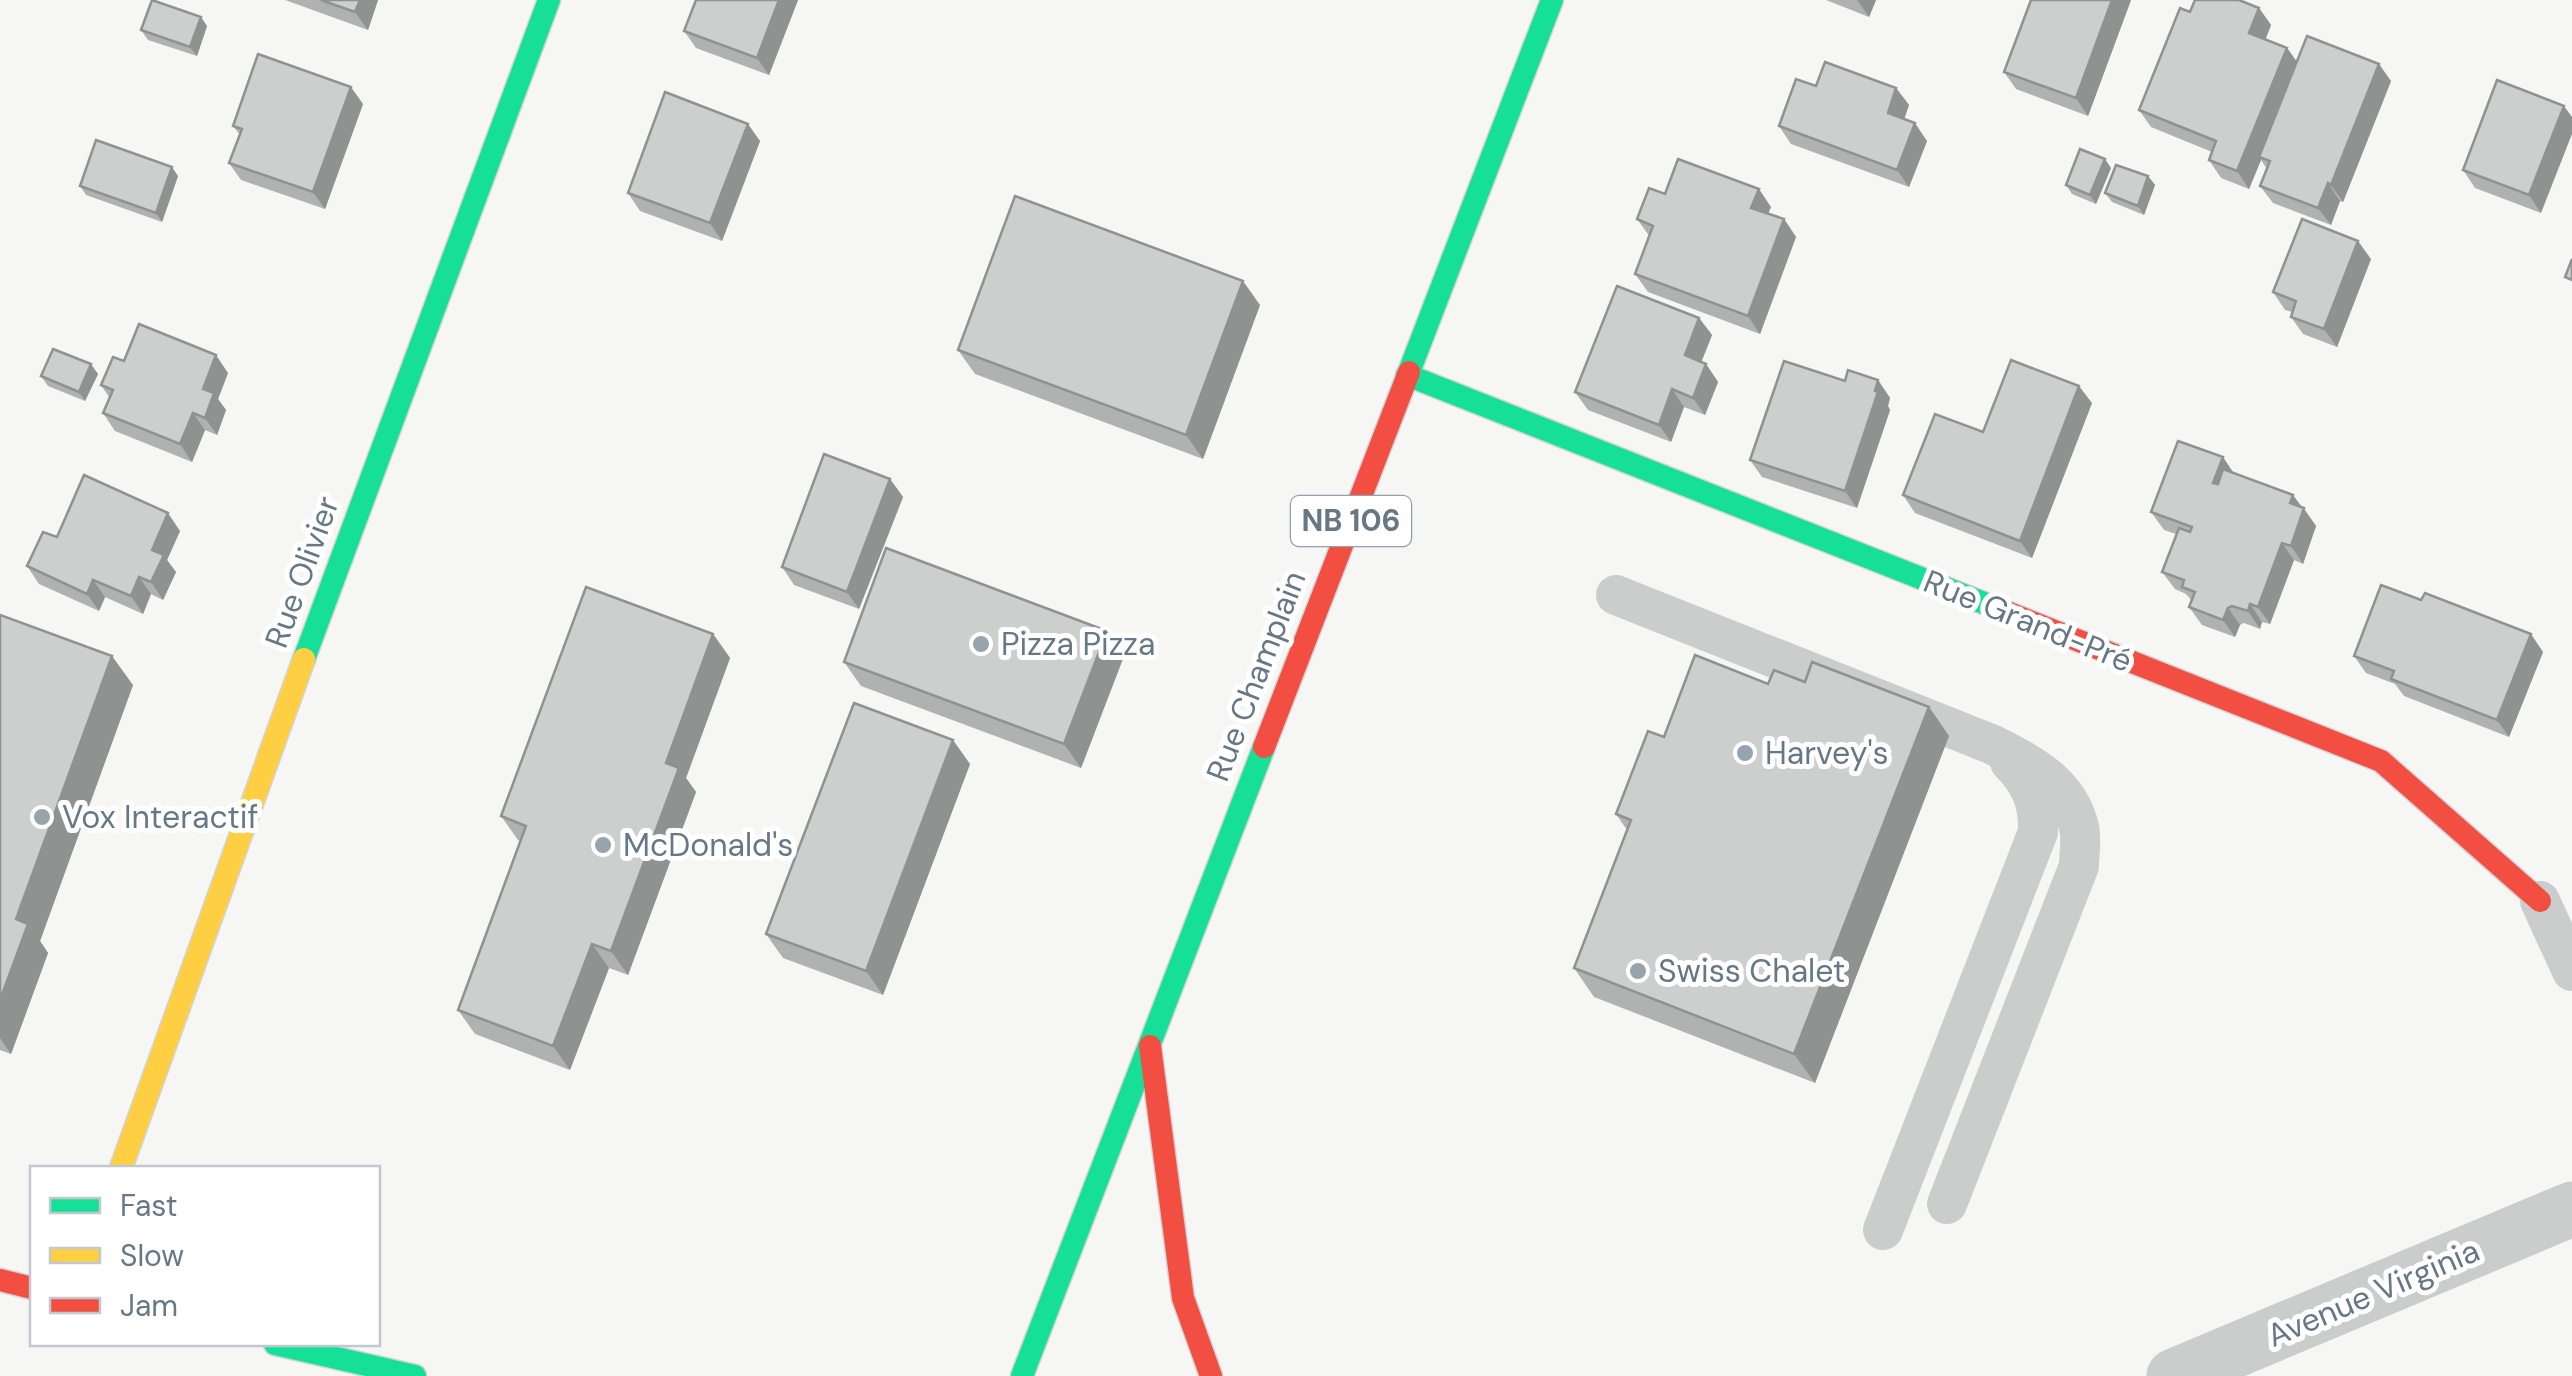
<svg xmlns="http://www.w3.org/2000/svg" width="2572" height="1376" font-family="'DM Sans',sans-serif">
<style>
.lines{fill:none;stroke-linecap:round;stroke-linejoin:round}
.fast-casing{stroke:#d3d4d5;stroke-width:25}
.slow-casing{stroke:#d3d4d5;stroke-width:25}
.jam-casing{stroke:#d3d4d5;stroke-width:25}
.lane{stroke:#cbcccc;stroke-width:40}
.street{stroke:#cbcccc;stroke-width:55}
.fast{stroke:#16e098;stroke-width:22}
.slow{stroke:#ffcf43;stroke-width:22}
.jam{stroke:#f24e42;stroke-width:22}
.wall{fill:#b0b2b2}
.shaded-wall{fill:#909191}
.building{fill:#cdcfcf;stroke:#909191;stroke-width:2.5}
.poi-dot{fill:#98a4ac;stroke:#fff;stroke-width:4}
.labels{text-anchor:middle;stroke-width:10;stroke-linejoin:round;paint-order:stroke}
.shield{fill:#fff;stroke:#94a0aa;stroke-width:2.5}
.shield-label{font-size:30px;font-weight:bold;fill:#667885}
.street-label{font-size:32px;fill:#667885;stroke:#fff}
.poi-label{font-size:32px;fill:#667885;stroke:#fff;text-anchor:start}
</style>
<rect width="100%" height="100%" fill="#f6f6f5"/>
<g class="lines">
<defs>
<g id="fast">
<polyline points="1409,372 1552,0"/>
<polyline points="1407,375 2009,613"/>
<polyline points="304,659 549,0"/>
<polyline points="275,1344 415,1376"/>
<polyline points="1022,1376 1264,747"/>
</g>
<polyline id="slow" points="121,1168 304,659"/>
<g id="jam">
<polyline points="2009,613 2381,761 2540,901"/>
<polyline points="1264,747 1409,372"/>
<polyline points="1150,1046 1183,1298 1211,1376"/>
<polyline points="0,1280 32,1288"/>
</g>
</defs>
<use href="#fast" class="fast-casing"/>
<use href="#slow" class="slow-casing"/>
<use href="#jam" class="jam-casing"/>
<g class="lane">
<path d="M1616,595L1991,744C2029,763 2068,782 2079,827C2082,839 2079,854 2079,866L1947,1204"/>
<polyline points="2540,901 2572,971"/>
<path d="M1883,1230L2038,832C2039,803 2031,783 2010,762"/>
</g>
<polyline class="street" points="2174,1376 2572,1209"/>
<use href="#fast" class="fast"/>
<use href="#slow" class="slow"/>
<use href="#jam" class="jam"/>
</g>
<g class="wall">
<polygon points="285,0 378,0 368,30"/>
<polygon points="798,0 769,75 696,48 684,31"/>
<polygon points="1826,0 1876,0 1869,17"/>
<polygon points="2031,0 2131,0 2088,116 2016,89 2004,72"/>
<polygon points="2259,8 2271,25 2265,40 2287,48 2296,61 2391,81 2343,202 2340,201 2331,225 2273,203 2260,186 2267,169 2261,160 2249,189 2221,178 2209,160 2212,152 2151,127 2139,110 2190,12"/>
<polygon points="207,26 197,56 148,40 141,30"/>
<polygon points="2497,80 2541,213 2475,188 2463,170"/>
<polygon points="1816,86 1896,88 1909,105 1904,119 1927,141 1909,187 1791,144 1779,126"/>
<polygon points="363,104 325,209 241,180 229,163 240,135 233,126"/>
<polygon points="760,141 722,241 640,211 628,193"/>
<polygon points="2111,168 2096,204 2072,194 2066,185"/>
<polygon points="178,176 162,222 86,195 80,186"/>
<polygon points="2148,176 2155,185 2144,215 2112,202 2105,193"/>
<polygon points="1665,194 1771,207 1768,214 1784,219 1796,237 1760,334 1648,292 1635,274 1650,237 1637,219"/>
<polygon points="2371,259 2337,347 2303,334 2291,317 2292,312 2285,310 2273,292"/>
<polygon points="1260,305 1203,459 975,374 958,350"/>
<polygon points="1699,318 1712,335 1701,362 1706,364 1718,382 1705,415 1684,407 1671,442 1588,410 1575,392"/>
<polygon points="124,361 228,373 218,399 226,410 217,435 205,430 192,462 115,431 103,413 109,397 101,385"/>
<polygon points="98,374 85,401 48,386 41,376"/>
<polygon points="1878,380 1890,398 1888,406 1890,410 1857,508 1762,477 1750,460 1845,381"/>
<polygon points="2092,403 2032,558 1915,513 1903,495 1983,432"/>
<polygon points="2234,473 2304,508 2316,526 2303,564 2294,560 2270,624 2262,622 2260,629 2244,623 2240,625 2235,637 2202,625 2189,607 2192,601 2186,594 2175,589 2162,572 2176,534 2164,530 2151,512"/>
<polygon points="890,479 903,497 859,609 794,585 782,567"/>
<polygon points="180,531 167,560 176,572 163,600 151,594 143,614 105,597 99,611 39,584 27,566"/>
<polygon points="0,615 133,685 40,941 48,953 11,1054 0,1050"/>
<polygon points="713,634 730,658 686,778 696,792 628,975 609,968 570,1070 475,1034 458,1010 521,841 518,840 501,816"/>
<polygon points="2543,652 2509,737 2404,696 2395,684 2366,673 2354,656"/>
<polygon points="1124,656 1081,768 861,686 844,662"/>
<polygon points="1805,682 1929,707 1949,736 1815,1083 1594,997 1574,968 1627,830 1616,814 1664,737 1768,684"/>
<polygon points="970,764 883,995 783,958 766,934"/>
</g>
<g class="shaded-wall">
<polygon points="360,0 378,0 368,30 355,12"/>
<polygon points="779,0 798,0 769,75 757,58"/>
<polygon points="1857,0 1876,0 1869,17"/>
<polygon points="2112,0 2131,0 2088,116 2076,98"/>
<polygon points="2259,8 2271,25 2261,51 2249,33"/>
<polygon points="201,17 207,26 197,56 190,47"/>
<polygon points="2287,48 2300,66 2259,157 2261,160 2249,189 2237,171"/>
<polygon points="2379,64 2391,81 2343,202 2331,185"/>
<polygon points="351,87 363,104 325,209 313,192"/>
<polygon points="1896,88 1909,105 1900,131 1888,113"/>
<polygon points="2564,106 2572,117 2572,134 2541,213 2529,195"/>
<polygon points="1915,123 1927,141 1909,187 1897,170"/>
<polygon points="748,124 760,141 722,241 710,223"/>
<polygon points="2105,159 2111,168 2096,204 2090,195"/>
<polygon points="172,167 178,176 162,222 156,213"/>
<polygon points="2148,176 2155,185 2144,215 2138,206"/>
<polygon points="2328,183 2340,201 2331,225 2318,208"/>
<polygon points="1759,189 1771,207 1763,225 1751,208"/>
<polygon points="1784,219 1796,237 1760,334 1748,316"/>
<polygon points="2358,241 2371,259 2337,347 2324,329"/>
<polygon points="1243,281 1260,305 1203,459 1186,435"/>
<polygon points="1699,318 1712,335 1697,373 1685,355"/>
<polygon points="216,355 228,373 218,399 226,410 217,435 205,418 203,389"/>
<polygon points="91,364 98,374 85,401 79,392"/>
<polygon points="1706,364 1718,382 1705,415 1693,398"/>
<polygon points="1878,380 1890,398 1888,406 1890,410 1857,508 1845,491"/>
<polygon points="2079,386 2092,403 2032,558 2020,541"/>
<polygon points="1672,389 1684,407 1671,442 1659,425"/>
<polygon points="193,413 205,430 192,462 180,444"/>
<polygon points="2223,457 2235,475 2225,500 2213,483"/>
<polygon points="890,479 903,497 859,609 847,592"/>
<polygon points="2293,495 2316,526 2303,564 2291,546 2290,503"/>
<polygon points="168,513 180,531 167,560 176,572 163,600 151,582 152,550"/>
<polygon points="2282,543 2294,560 2270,624 2258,607"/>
<polygon points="139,577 151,594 143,614 131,596"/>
<polygon points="93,580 105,597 99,611 87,594"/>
<polygon points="2250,604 2262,622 2260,629 2248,611"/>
<polygon points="2228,608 2240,625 2235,637 2223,620"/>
<polygon points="1107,631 1124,656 1081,768 1064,744"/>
<polygon points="713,634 730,658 686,778 696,792 628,975 611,951 666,763"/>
<polygon points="2531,634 2543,652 2509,737 2497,720"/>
<polygon points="112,656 133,685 40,941 48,953 11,1054 0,1038 0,1000 16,919"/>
<polygon points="1929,707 1949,736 1815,1083 1794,1054"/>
<polygon points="953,740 970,764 883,995 866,971"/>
<polygon points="592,944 609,968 570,1070 553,1046"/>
</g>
<g class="building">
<polygon points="152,0 201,17 190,47 141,30"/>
<polygon points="321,0 360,0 355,12"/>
<polygon points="696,0 779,0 757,58 684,31"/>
<polygon points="2031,0 2112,0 2076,98 2004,72"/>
<polygon points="2195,0 2239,0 2259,8 2249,33 2287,48 2237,171 2209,160 2216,141 2139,110 2180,8 2190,12"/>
<polygon points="2307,36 2379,64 2331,185 2328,183 2318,208 2260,186 2270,161 2259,157"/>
<polygon points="258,54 351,87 313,192 229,163 242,129 233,126"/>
<polygon points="1825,62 1896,88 1888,113 1915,123 1897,170 1779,126 1796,79 1816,86"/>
<polygon points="2497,80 2564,106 2529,195 2463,170"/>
<polygon points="665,92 748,124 710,223 628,193"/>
<polygon points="96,140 172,167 156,213 80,186"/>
<polygon points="2080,149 2105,159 2090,195 2066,185"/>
<polygon points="1678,159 1759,189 1751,208 1784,219 1748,316 1635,274 1653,226 1637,219 1649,188 1665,194"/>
<polygon points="2116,165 2148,176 2138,206 2105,193"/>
<polygon points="1015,196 1243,281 1186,435 958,350"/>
<polygon points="2302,219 2358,241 2324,329 2291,317 2296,301 2273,292"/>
<polygon points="2572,259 2572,280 2565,277"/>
<polygon points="1617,286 1699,318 1685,355 1706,364 1693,398 1672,389 1659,425 1575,392"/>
<polygon points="139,324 216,355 203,389 214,393 205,418 193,413 180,444 103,413 113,390 101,385 113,357 124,361"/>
<polygon points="53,349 91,364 79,392 41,376"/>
<polygon points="2011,360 2079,386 2020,541 1903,495 1935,414 1983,432"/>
<polygon points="1784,361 1845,381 1848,370 1878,380 1875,391 1878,392 1845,491 1750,460"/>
<polygon points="2178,441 2223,457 2213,483 2218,484 2223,469 2293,495 2290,503 2304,508 2291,546 2282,543 2258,607 2250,604 2248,611 2232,606 2228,608 2223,620 2189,607 2195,592 2182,587 2184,580 2162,572 2179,528 2190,532 2192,527 2151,512"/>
<polygon points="824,454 890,479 847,592 782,567"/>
<polygon points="84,475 168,513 152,550 164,555 151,582 139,577 131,596 93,580 87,594 27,566 43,532 57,537"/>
<polygon points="886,548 1107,631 1064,744 844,662"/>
<polygon points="2381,585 2421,600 2425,593 2531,634 2497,720 2391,679 2394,671 2354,656"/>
<polygon points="586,587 713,634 666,763 679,768 611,951 592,944 553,1046 458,1010 526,826 501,816"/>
<polygon points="0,615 112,656 16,919 28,924 0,1000"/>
<polygon points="1695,655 1768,684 1774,670 1805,682 1812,662 1929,707 1794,1054 1574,968 1631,820 1616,814 1648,731 1664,737"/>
<polygon points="854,703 953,740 866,971 766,934"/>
</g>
<g class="poi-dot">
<circle cx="981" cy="644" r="10"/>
<circle cx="1745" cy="753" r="10"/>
<circle cx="42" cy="817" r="10"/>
<circle cx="603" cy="845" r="10"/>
<circle cx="1638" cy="971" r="10"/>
</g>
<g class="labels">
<rect class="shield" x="1291" y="496" width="120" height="50" rx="8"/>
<g class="shield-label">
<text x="1351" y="531">NB 106</text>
</g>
<g class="street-label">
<text transform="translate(302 572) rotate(-70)" y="11">Rue Olivier</text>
<text transform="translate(2028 621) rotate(22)" y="11">Rue Grand-Pré</text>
<text transform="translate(1256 676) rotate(-69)" y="11">Rue Champlain</text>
<text transform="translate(2373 1293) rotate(-23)" y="11">Avenue Virginia</text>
</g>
<g class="poi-label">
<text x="1001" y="655">Pizza Pizza</text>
<text x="1765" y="764">Harvey's</text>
<text x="62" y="828">Vox Interactif</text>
<text x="623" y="856">McDonald's</text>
<text x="1658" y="982">Swiss Chalet</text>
</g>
</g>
<rect x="30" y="1166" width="350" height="180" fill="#ffffff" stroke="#c2c9ce" stroke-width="2.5"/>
<rect x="50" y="1198" width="50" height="15" fill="#16e098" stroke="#c2c9ce" stroke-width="2.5"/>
<text x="120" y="1216" font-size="30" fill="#667885">Fast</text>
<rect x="50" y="1248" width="50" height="15" fill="#ffcf43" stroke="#c2c9ce" stroke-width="2.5"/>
<text x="120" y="1266" font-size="30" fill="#667885">Slow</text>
<rect x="50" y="1298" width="50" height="15" fill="#f24e42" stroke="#c2c9ce" stroke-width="2.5"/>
<text x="120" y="1316" font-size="30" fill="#667885">Jam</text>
</svg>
